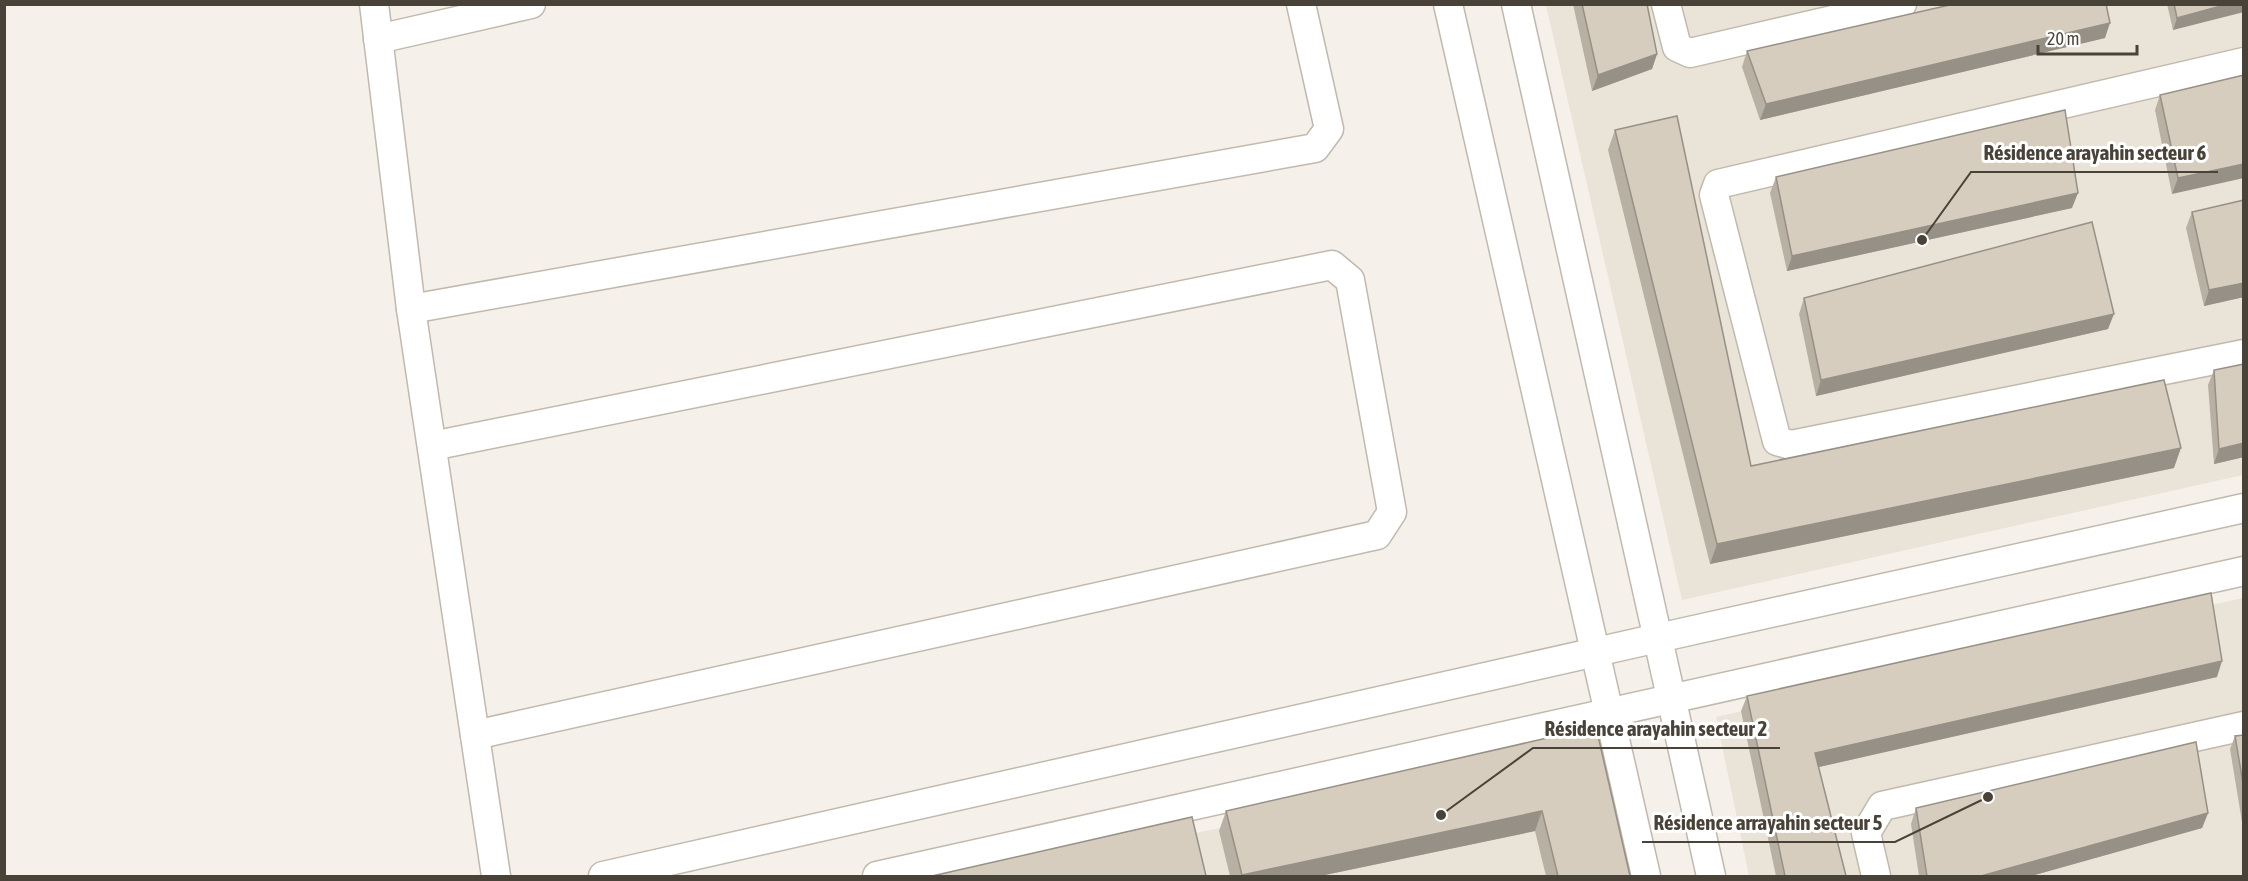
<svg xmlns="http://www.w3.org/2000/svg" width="2248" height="881" font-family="'Asap Condensed',sans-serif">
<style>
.residential{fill:#e9e3d8}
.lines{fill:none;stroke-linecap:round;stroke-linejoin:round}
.minor-casing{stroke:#c1b9ac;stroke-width:31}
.minor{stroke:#fff;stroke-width:28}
.wall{fill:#b9b0a4}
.shaded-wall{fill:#969086}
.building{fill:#d7cdbf;stroke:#969086;stroke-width:1.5}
.leader{fill:none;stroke:#494238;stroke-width:2}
.callout-dot{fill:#494238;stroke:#fff;stroke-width:2}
.callout-label{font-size:21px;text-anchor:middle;font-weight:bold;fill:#494238;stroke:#fff;stroke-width:6;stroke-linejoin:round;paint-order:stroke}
</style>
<rect width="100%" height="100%" fill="#f5f1ea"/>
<g class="residential">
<polygon points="1546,5 2243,5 2243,475 1682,600"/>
<polygon points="2243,598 2243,876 1749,876 1716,717"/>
<polygon points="1583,753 1613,876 987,876"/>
</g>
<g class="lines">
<defs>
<g id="minor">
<polyline points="374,4 411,309 496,876"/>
<polyline points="1448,4 1646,876"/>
<polyline points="1516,4 1711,876"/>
<polyline points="1666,4 1677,47 1690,53 1902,4"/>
<polyline points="378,39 531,4"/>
<polyline points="2244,62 1718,184 1714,195 1777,441 1791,445 2244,354"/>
<polyline points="411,309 1315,148 1329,129 1301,4"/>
<polyline points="432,446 1332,265 1350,280 1392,512 1377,535 475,735"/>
<polyline points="603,876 1658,638 2244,508"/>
<polyline points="877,876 2244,571"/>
<polyline points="1876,876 1866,833 1882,806 2244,726"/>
</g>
</defs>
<use href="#minor" class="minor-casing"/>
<use href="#minor" class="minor"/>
</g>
<g class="wall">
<polygon points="1573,4 1647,4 1657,54 1652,69 1592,91"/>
<polygon points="2167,4 2244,4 2173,30"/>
<polygon points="2105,38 1760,120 1742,67 1747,51"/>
<polygon points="2244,75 2172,194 2155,110 2160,95"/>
<polygon points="1615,130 1751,466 2174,468 1710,564 1608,150"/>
<polygon points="1776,177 2072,208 1787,271 1770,193"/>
<polygon points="2244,200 2244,297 2204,306 2186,228 2192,212"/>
<polygon points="1804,298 2108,329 1816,396 1799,314"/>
<polygon points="2214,370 2244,457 2214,464 2208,385"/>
<polygon points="2217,677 1819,767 1846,876 1776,876 1741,711 1747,696"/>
<polygon points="1596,727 1630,876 1546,876 1535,831 1320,876 1230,876 1219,831 1226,811"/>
<polygon points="2244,735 2244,822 2242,822 2230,749 2235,736"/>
<polygon points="1916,808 2208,813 2202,828 2031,876 1919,876 1911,824"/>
</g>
<g class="shaded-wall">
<polygon points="2228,4 2244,4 2244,12 2173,30 2177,18"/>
<polygon points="2110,23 2105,38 1760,120 1766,104"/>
<polygon points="1657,54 1652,69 1592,91 1598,75"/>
<polygon points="2244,164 2244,178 2172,194 2178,178"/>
<polygon points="2078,193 2072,208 1787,271 1792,256"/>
<polygon points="2244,283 2244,297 2204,306 2209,290"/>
<polygon points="2114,314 2108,329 1816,396 1821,380"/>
<polygon points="2244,443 2244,457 2214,464 2219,449"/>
<polygon points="2181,448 2174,468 1710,564 1717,544"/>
<polygon points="2222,661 2217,677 1810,769 1815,753"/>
<polygon points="1542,811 1535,831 1320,876 1241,876 1242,875"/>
<polygon points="2208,813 2202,828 2031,876 1981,876"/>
</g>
<g class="building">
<polygon points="1582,4 1647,4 1657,54 1598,75"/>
<polygon points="1954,4 2106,4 2110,23 1766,104 1747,51"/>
<polygon points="2174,4 2228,4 2177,18"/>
<polygon points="2244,75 2244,164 2178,178 2160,95"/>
<polygon points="2065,110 2078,193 1792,256 1776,177"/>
<polygon points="1677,116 1751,466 2164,380 2181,448 1717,544 1615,130"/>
<polygon points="2244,200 2244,283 2209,290 2192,212"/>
<polygon points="2092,222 2114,314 1821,380 1804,298"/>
<polygon points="2244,364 2244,443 2219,449 2214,370"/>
<polygon points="2211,593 2222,661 1815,753 1846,876 1785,876 1747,696"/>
<polygon points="1596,727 1630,876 1558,876 1542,811 1242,875 1226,811"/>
<polygon points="2244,735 2244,789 2235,736"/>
<polygon points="2196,742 2208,813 1981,876 1927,876 1916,808"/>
<polygon points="1192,817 1206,876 932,876"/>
</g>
<path class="leader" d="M1922 240L1971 172H2218M1441 815L1533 748H1780M1988 797L1895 842H1642"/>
<g class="callout-dot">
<circle cx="1922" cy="240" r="6"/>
<circle cx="1441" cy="815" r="6"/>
<circle cx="1988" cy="797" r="6"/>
</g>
<g class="callout-label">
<text x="2095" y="160">Résidence arayahin secteur 6</text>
<text x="1656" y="736">Résidence arayahin secteur 2</text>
<text x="1768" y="830">Résidence arrayahin secteur 5</text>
</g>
<rect width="2248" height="881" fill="none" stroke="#494238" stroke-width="12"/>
<path d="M2038 45v9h99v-9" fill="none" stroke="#494238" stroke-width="3"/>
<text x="2047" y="45" font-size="18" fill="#494238" stroke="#ffffff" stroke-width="4.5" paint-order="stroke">20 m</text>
</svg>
